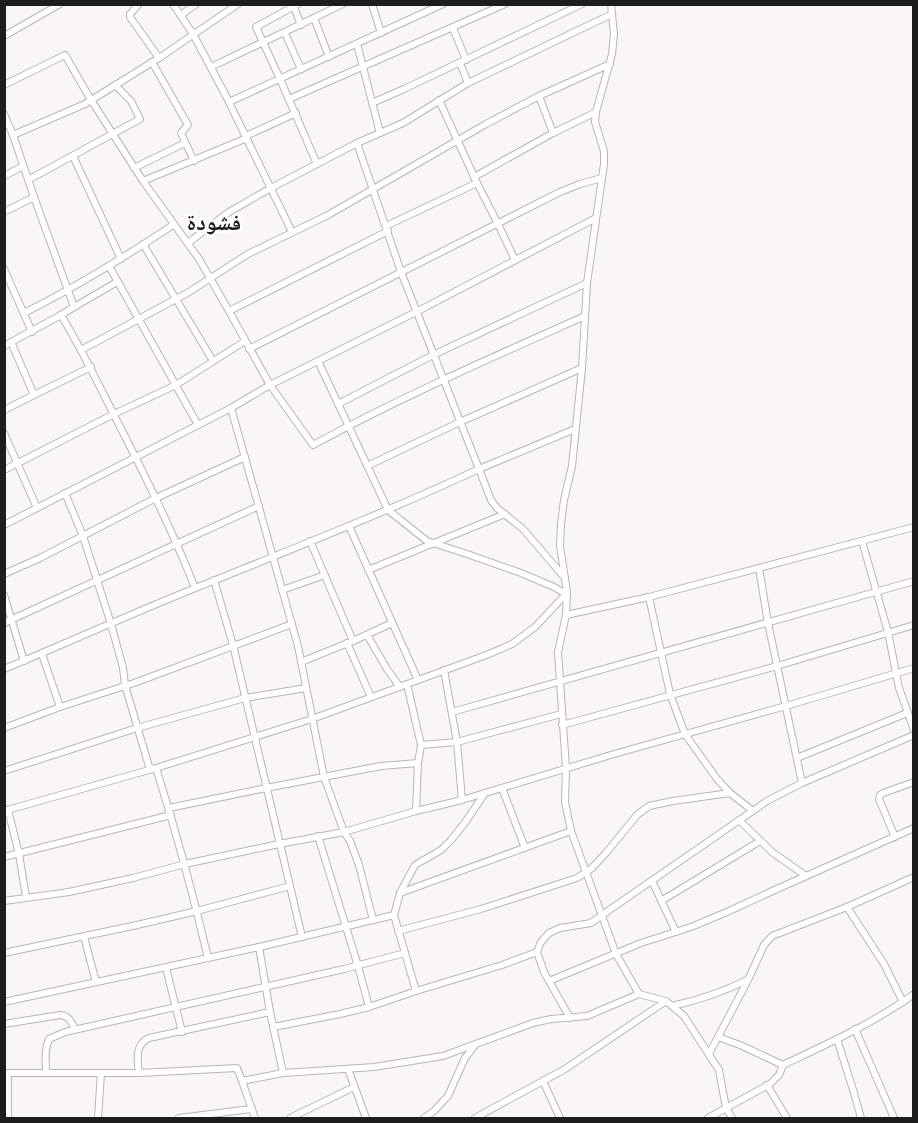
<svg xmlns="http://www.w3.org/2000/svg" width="918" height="1123" font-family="'Titillium Web','Noto Naskh Arabic',sans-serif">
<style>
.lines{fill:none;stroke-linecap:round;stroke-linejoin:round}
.minor-casing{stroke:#b9b5b4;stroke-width:8}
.minor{stroke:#fff;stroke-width:6}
.labels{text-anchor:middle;stroke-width:5;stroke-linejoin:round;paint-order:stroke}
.neighbourhood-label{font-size:22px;font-weight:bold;fill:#1e1c1c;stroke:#fff}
</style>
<rect width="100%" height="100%" fill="#faf6f5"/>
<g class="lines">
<defs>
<g id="minor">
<polyline points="139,4 130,14 130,17 159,58"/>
<polyline points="173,4 193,34 227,98 292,232"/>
<polyline points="298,4 256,27 280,79 317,164"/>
<polyline points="372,4 381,33"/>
<polyline points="611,4 614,34 612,54 596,112 595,122 604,151 604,164 587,283 582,368 572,466 564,500 561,524 560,546 567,592 566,615 558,652 566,768 565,802 571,831 616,954 639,994 666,1001 684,1016 719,1070 726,1108 732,1118"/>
<polyline points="294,7 301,25"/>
<polyline points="181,15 196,4"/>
<polyline points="314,18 329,57"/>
<polyline points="453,28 466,60"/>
<polyline points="285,33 301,69"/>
<polyline points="4,36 60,4"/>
<polyline points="357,44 380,133"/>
<polyline points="152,62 188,125 181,133 194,161"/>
<polyline points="460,63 468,83"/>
<polyline points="211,67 343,4"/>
<path d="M4,85L65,55L91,100L143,181L199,259L229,311L270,385L313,445C401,397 493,357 585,316"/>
<polyline points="539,96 553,133"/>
<polyline points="289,99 505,4"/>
<polyline points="439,100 477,183 498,224 515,260"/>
<polyline points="229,102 443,4"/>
<polyline points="372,103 404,89 582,4"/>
<polyline points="4,114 13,135 34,197 74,307 61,315"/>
<polyline points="13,135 85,104 159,58 238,4"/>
<polyline points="246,136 296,113"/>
<polyline points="73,156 121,259"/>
<polyline points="134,168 185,143"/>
<polyline points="4,176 23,166"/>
<polyline points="474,177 553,133 596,112"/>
<polyline points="28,180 140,119 131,101 115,85"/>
<polyline points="143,181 247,138"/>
<polyline points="4,212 34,197"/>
<polyline points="386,226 477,183"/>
<polyline points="188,243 229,212 271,188 357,143 403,123 468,83 612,14"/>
<polyline points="143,244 213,361"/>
<polyline points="109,266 198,425"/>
<polyline points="4,269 32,332"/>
<polyline points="74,307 117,282"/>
<polyline points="229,311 388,231"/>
<path d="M24,313C76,287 125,257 173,225"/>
<polyline points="11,342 34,395"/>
<path d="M4,346L61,315C81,348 98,383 115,417C144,473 172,529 195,588"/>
<polyline points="249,349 560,192 580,184 602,178"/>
<polyline points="81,350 189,292 248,254 328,215 486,124 539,96 610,64"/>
<polyline points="318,361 388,510 427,541 467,554 521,573 554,587 566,594"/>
<polyline points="338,404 433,355 587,283"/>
<polyline points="231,408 298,646 324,777 344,832 350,841 359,865 373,920"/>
<polyline points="4,410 34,395 91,367"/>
<polyline points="4,433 37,508"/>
<polyline points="367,466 460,422 582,368"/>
<polyline points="4,470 114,414 176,385 245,341"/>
<polyline points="65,493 83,536 111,624 123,668 125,685 150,770"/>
<polyline points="4,525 231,408 270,385 416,312 596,218"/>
<polyline points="349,526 418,680"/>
<polyline points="310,541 353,641"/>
<polyline points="862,541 888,632 899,688 914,730"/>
<polyline points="759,568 768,623 802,783"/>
<polyline points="368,570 505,514"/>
<polyline points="4,574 40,558 156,498 245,457"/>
<polyline points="565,578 523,529 497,508 491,500 479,469 575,429"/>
<polyline points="214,580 233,645 302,937"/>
<polyline points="282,590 325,575"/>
<polyline points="4,595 24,661"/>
<polyline points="649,597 670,694 685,734 717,779 730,793 753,811"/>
<polyline points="566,615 649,597 914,527"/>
<polyline points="4,623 259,506"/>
<polyline points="367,635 387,669 400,687"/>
<polyline points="347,643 371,697"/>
<polyline points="42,654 60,707"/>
<polyline points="301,662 353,641 392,623"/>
<path d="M4,669C69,642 133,613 198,587C292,549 387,512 479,469L401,272L357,143"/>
<polyline points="444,670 457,742 462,800"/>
<polyline points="407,684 421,745 418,763 416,811"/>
<polyline points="452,712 914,581"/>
<polyline points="562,725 777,666 914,625"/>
<polyline points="4,728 60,707 134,683 292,624"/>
<polyline points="421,745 457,742 561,714"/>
<polyline points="797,758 907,713"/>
<path d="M156,768C176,831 193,894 208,958"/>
<polyline points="4,771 137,728 245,698 306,688"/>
<polyline points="502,788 525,848"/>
<polyline points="169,808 266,788 381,766 418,763"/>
<polyline points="8,810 19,854 26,897"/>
<polyline points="4,811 156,768 312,719 489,654 512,644 535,627 567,593"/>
<polyline points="739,820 772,852 806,876"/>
<polyline points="318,836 358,966 369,1007"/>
<polyline points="895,837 879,799 880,795 883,793 914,782"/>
<polyline points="4,857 171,815"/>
<polyline points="652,881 676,932"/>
<polyline points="400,893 571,831"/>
<polyline points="4,901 69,892 133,878 185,864 279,844 344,832 416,811 462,800 614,754 786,706 914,668"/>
<polyline points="661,901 760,841"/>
<polyline points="847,907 884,964 903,1002"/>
<polyline points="398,931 481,909 577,878 591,869 606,853 637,815 649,806 673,801 730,793"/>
<polyline points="84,937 96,982"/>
<polyline points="259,947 270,1012 283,1073"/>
<polyline points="4,953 137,925 197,911 290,886"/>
<polyline points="166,968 182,1032"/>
<polyline points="549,981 641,943 691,927 727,912 768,893 914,828"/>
<polyline points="416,991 394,915 400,893 415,865 441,850 451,840 464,824 485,793"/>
<polyline points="4,1002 259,947 394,915"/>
<path d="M672,1006C699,1000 723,992 747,980"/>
<polyline points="570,1018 544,972 537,952 541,942 549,933 560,928 591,923 602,915 767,801 802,783 914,735"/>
<path d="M4,1024L60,1015C69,1016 71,1021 75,1029"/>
<polyline points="273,1027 340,1014 369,1007 416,991 502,965 537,952"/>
<polyline points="855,1029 894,1118"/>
<polyline points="718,1037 740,1045 783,1065"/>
<polyline points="837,1039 854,1093 861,1118"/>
<polyline points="709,1054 748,980 764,945 772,936 847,907 914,877"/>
<polyline points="348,1069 366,1118"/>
<polyline points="4,1073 139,1073 237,1068 242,1081 283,1073 374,1067 443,1056 533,1023 551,1019 587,1016 639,994"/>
<path d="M46,1073C46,1061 44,1050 49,1039L65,1032L344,969L405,953"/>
<path d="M139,1073C137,1060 135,1044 149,1038L270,1012"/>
<polyline points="242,1081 255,1118"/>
<polyline points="543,1081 560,1118"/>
<polyline points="767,1085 787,1118"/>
<polyline points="8,1118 8,1073"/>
<polyline points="98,1118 101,1073"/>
<polyline points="179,1118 251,1109"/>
<polyline points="290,1118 354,1087"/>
<polyline points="424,1118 434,1111 448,1096 465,1058 476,1044"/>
<polyline points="475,1118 565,1069 666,1001"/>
<path d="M708,1118L770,1084L779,1075L783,1065C827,1044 874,1023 914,994"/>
</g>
</defs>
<use href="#minor" class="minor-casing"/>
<use href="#minor" class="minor"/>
</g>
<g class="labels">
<g class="neighbourhood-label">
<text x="214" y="230">فشودة</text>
</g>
</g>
<rect width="918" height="1123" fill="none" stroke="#1e1c1c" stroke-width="12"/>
</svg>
